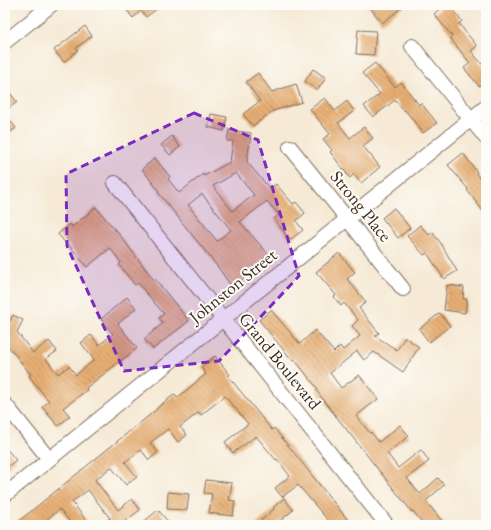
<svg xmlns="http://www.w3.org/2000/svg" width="491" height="530" font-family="'EB Garamond',serif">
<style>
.building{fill:url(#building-back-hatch);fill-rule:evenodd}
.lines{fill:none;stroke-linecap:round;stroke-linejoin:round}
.street-casing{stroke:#7c6d5e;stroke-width:16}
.street{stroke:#fff;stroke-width:14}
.marked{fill:#7b2cbf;fill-opacity:0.2;stroke:#7b2cbf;stroke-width:3;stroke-dasharray:8 5;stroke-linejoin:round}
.labels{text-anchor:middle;stroke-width:4;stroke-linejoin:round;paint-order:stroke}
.street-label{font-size:18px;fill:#3b2a1e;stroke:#fdfcf7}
</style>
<defs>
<pattern id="building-back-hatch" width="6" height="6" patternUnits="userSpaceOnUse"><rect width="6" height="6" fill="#e7af73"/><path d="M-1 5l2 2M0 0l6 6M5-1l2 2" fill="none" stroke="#bc8f5e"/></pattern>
</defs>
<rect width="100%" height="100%" fill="#fdfcf7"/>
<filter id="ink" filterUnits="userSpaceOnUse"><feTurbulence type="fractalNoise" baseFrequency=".025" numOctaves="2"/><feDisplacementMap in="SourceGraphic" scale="8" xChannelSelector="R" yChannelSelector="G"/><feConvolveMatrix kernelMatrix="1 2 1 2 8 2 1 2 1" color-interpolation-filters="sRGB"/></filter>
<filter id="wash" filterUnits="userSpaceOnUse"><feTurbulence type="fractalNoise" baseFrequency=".012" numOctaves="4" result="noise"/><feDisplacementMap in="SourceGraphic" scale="16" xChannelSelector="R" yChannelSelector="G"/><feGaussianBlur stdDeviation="0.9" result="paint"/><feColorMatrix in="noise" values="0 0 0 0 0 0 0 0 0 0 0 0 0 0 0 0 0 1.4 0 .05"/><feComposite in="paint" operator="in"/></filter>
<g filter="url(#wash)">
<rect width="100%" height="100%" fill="#f6ead6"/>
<g id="blocks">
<g class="building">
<polygon points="123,5 162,5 146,17 141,11 133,18"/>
<polygon points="368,5 405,5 382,23"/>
<polygon points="444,5 448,5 462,21 459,24 477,46 471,51 486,69 486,81 479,86 464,68 470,63 450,38 452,36 434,14"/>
<polygon points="85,26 92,36 76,48 78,50 64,62 54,50"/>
<polygon points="358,30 376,31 374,55 356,54"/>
<polygon points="375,63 395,87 401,82 419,105 421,103 437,123 423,133 405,110 403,110 395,100 373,117 364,106 380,94 362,73"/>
<polygon points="313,69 326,78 317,90 305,81"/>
<polygon points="258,73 272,92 296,84 302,102 273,111 253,126 243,114 260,101 246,82"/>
<polygon points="5,87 17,102 5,111"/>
<polygon points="325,98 335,111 347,101 354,111 338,123 350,138 364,127 373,138 363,146 380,167 361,183 354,174 350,178 330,152 332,150 323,139 330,134 310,109"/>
<polygon points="5,114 16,128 5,136"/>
<polygon points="211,114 227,117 224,131 208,127"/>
<path d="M229,130L251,133L247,162L270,189L276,184L293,204L296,202L305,213L296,221L303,230L290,240L274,219L279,215L267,201L240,222L269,255L250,270L252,272L232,287L217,266L158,192L159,191L142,169L155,158L170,177L168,179L179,193L203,174L204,176L230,162L233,141H227ZM236,173L254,195L232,211L213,186ZM202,194L231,230L217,241L188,205Z"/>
<polygon points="172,136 180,147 170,155 161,145"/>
<polygon points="463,153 477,172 476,173 486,187 486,215 467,190 468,189 448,165"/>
<polygon points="96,207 115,230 116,230 154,280 155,279 189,321 153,349 144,339 163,323 159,318 164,314 138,283 135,285 119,265 121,263 110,248 87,267 68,244 67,245 58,234 70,224 72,227"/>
<polygon points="394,208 410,228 398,238 382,218"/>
<polygon points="420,225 429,235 432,232 440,242 457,271 444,279 427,253 424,255 407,236"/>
<polygon points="339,253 355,272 347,279 366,302 359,308 379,333 375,336 397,350 405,337 419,347 403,372 374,352 364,360 357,351 330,373 341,388 359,375 378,399 356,416 370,433 371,432 379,442 400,425 409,436 387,453 398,468 421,450 429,461 407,478 420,494 438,478 444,485 426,501 445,525 424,525 413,511 412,512 331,410 316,390 318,389 294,359 292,360 259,320 271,310 300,344 315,330 334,352 340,346 343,350 360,336 352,326 358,320 344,303 341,306 334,297 336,295 316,272"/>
<polygon points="447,285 464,287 463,299 467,299 465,313 444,310"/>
<polygon points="127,297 136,308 118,324 137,348 86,388 87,390 63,408 70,416 58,426 42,407 49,401 29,376 31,375 5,342 5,330 13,315 23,320 17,332 33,353 49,341 57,351 46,359 58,374 69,366 76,375 94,360 81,343 91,335 99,345 113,334 101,319"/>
<polygon points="440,313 450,326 429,342 419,329"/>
<polygon points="215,356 230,375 228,376 272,430 274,428 352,525 332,525 298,485 282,497 275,488 290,476 277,459 276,460 256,436 233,453 225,442 248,424 225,396 201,415 199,412 180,427 187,435 178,442 168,429 150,443 158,452 149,460 141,450 125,462 137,477 126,485 111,467 95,480 118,510 132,499 140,510 120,525 101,525 110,518 88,490 72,502 90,525 72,525 60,509 40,525 14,525 157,409 157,408 175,394 177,398 206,374 201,367"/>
<polygon points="5,447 16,460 5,469"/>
<polygon points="206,480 232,483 229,500 235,501 233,516 209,513 212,494 204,493"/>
<polygon points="168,492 189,494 187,510 167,509"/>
<polygon points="284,498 293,510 275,525 256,525 274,509 273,508"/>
<polygon points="158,510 171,525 140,525"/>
</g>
</g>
</g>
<g filter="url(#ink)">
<use href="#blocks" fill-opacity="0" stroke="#7c6d5e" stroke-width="1"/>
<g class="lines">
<defs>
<g id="street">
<polyline points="5,42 51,5"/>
<polyline points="412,46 486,138"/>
<polyline points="290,147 403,289"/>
<polyline points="115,183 387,525"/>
<polyline points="5,404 49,459"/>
<polyline points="5,495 486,107"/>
</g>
</defs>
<use href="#street" class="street-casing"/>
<use href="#street" class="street"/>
</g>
</g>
<path class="marked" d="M194,113L258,140L299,276L219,361L124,371L67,246L66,174Z"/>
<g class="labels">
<g class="street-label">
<text transform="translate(361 206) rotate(51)" y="6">Strong Place</text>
<text transform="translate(233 286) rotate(-39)" y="6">Johnston Street</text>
<text transform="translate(280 361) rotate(51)" y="6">Grand Boulevard</text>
</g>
</g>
<rect width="491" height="530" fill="none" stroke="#fdfcf7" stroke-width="20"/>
</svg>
